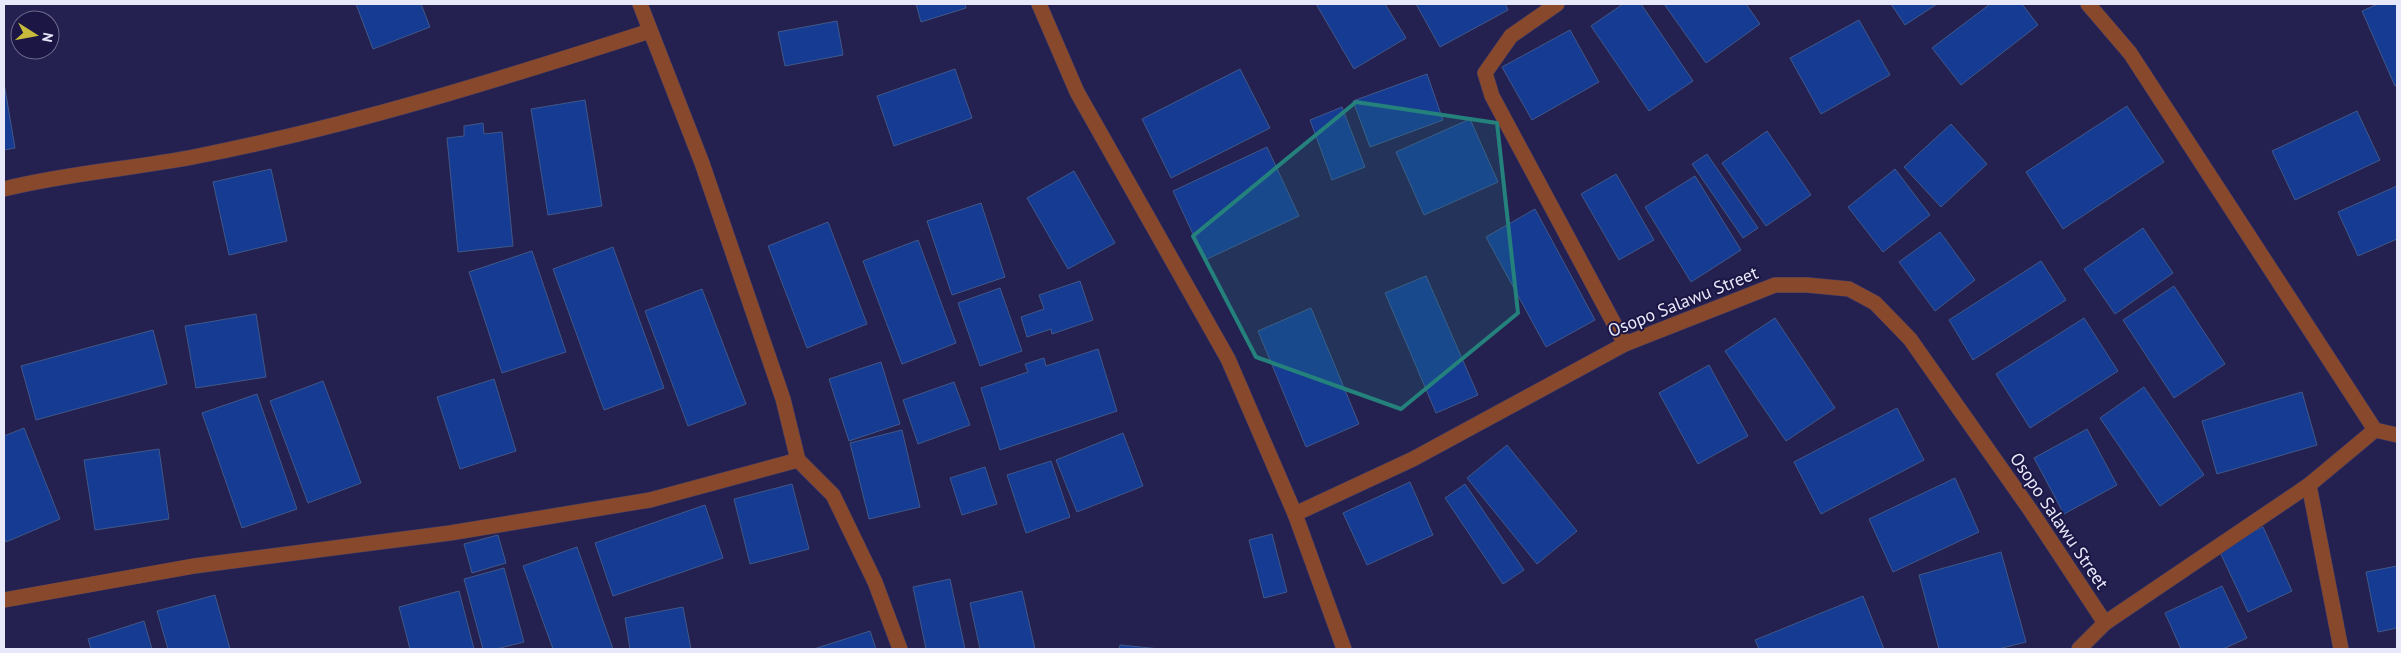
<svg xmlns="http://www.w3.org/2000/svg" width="2401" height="653" font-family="'PT Sans',sans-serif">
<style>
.building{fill:#163b92;stroke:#405889}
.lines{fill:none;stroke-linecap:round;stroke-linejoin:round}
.minor-casing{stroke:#3f3c68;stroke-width:16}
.minor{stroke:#87482c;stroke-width:15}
.marked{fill:#25817c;fill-opacity:0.2;stroke:#25817c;stroke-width:4;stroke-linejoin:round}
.labels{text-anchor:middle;stroke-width:4;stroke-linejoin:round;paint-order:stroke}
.street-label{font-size:18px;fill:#e7e8fa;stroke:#1b1644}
</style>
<rect width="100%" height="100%" fill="#242050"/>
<g class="building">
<polygon points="356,4 421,4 430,27 373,49"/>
<polygon points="916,4 965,4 966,8 921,22"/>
<polygon points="1316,4 1385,4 1406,38 1354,69"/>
<polygon points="1416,4 1505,4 1508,10 1440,47"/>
<polygon points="1623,4 1641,4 1693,81 1649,111 1591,26"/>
<polygon points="1664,4 1746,4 1760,24 1706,63"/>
<polygon points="1891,4 1937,4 1905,25"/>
<polygon points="1990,4 2022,4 2038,25 1961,85 1932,48"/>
<polygon points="2378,4 2397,4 2397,85 2395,86 2362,11"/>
<polygon points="1859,20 1890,75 1821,114 1790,58"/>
<polygon points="837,21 843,55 785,66 778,32"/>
<polygon points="1570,30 1599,82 1532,120 1502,67"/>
<polygon points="955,69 972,118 894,146 877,96"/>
<polygon points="1240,69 1270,128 1171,178 1142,119"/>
<polygon points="1427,74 1443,120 1370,147 1353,101"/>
<polygon points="4,83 15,148 4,150"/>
<polygon points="585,100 602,206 548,215 531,109"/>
<polygon points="2127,106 2164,162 2063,229 2026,172"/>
<polygon points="1342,107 1365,167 1332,180 1310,120"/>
<polygon points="2357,111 2380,160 2295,200 2272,151"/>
<polygon points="1470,119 1498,182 1424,215 1396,152"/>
<polygon points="483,123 484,134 502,132 513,246 458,252 447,138 464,136 464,126"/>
<polygon points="1951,124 1987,164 1941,207 1904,167"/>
<polygon points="1767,131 1811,195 1766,226 1722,163"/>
<polygon points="1267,147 1299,216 1205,260 1173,191"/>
<polygon points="1707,154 1758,228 1743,238 1692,164"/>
<polygon points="271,169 287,241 229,255 213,182"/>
<polygon points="1895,169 1930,215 1883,252 1848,207"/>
<polygon points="1074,171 1115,243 1068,269 1027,198"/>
<polygon points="1616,174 1654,240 1619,260 1581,194"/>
<polygon points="1695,176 1741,250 1691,282 1645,207"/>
<polygon points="2397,186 2397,239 2358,256 2338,212"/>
<polygon points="981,203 1005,277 952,295 927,221"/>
<polygon points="1535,209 1595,320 1546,347 1486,237"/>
<polygon points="828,222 867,324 807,348 768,246"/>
<polygon points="2143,228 2173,273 2115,314 2084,269"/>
<polygon points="1940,232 1975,280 1935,311 1899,262"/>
<polygon points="918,240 956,343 902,364 863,261"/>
<polygon points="613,247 664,388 604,410 553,269"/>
<polygon points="532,251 566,352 502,373 469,272"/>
<polygon points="2041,261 2066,300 1973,360 1949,320"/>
<polygon points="1426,276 1478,395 1436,413 1385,293"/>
<polygon points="1080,281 1093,320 1052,334 1051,329 1027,337 1021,317 1044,309 1039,295"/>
<polygon points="2174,286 2225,364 2174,398 2123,320"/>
<polygon points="1000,288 1022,351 980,366 958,303"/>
<polygon points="702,289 746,404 688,426 645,311"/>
<polygon points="1311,308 1359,424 1306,447 1258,331"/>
<polygon points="256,314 266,377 196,388 185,326"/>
<polygon points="1775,318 1835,408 1786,441 1725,351"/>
<polygon points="2084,318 2118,371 2030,428 1996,374"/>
<polygon points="153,330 167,384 36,420 21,366"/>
<polygon points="1098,349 1117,411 1000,450 981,388 1028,372 1025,364 1044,358 1046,366"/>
<polygon points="881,362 900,424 849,441 829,379"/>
<polygon points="1709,365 1748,436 1698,464 1659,393"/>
<polygon points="494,379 516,451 460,469 437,397"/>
<polygon points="323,381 361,483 308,503 270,401"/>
<polygon points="954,382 970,425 918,444 903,400"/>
<polygon points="2144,387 2204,475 2160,506 2100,418"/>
<polygon points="2302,392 2317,445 2217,474 2202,421"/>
<polygon points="257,394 297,509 242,528 202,413"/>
<polygon points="1897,408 1924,460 1821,514 1794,462"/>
<polygon points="24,428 60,519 6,542 4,537 4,436"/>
<polygon points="2087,429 2117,485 2064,514 2034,458"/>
<polygon points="902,430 920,507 869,519 850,443"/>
<polygon points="1123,433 1143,486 1077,512 1056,460"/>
<polygon points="1507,445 1577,531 1537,564 1467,478"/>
<polygon points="159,449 169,519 95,530 84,460"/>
<polygon points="1051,461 1070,517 1026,533 1007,475"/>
<polygon points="985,467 997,504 962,515 950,478"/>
<polygon points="1955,478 1979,532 1893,572 1869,519"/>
<polygon points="1410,482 1433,535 1367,565 1343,513"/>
<polygon points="792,484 809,549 750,564 734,499"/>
<polygon points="1465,484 1524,570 1503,584 1445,498"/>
<polygon points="705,505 723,558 613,596 595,543"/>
<polygon points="2263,527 2292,591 2248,612 2218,548"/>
<polygon points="1272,534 1287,592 1264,598 1249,540"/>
<polygon points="498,535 506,563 472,573 464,544"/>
<polygon points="577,547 613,649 553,649 523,566"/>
<polygon points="2001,552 2026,642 1998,649 1939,649 1919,575"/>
<polygon points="2397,566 2397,628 2378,632 2366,572"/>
<polygon points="504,568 524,642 496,649 483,649 464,579"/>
<polygon points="950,579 965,649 926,649 913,587"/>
<polygon points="2222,586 2247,638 2223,649 2181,649 2165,613"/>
<polygon points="459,591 474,649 410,649 399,607"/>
<polygon points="1022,591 1035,649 980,649 970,603"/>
<polygon points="215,595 230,649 168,649 157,611"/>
<polygon points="1863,596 1884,649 1759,649 1755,640"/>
<polygon points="683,607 691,649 630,649 625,618"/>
<polygon points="144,621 152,649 91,649 88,639"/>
<polygon points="870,631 876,649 814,649"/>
<polygon points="1120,645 1160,649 1119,649"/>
</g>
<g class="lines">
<defs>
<g id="minor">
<polyline points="640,4 702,163 783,399 798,460 833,495 875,582 900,649"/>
<polyline points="1039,4 1077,92 1228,359 1295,514 1344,649"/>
<polyline points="1557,4 1511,36 1485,73 1492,96 1625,344"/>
<polyline points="2088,4 2130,53 2375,430 2397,435"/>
<path d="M4,189C67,173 133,169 198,156C351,126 501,79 650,31"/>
<polyline points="2309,485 2341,649"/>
<polyline points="1295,514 1413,459 1625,344 1775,285 1807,285 1849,289 1875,303 1910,339 2031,511 2105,623"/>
<polyline points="4,600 194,566 450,533 650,500 798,460"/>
<polyline points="2079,649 2105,623 2309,485 2375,430"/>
</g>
</defs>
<use href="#minor" class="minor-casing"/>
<use href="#minor" class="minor"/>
</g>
<path class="marked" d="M1356,102L1497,123L1518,313L1401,409L1256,357L1193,236Z"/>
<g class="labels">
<g class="street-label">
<text transform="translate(1683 302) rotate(-22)" y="6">Osopo Salawu Street</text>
<text transform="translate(2059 521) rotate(56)" y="6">Osopo Salawu Street</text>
</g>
</g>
<rect width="2401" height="653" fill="none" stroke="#e7e8fa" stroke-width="10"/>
<g transform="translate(35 35) rotate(101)"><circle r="24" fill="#1b1644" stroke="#6d6a8d"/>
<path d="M0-4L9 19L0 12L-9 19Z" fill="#c8bb3b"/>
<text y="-8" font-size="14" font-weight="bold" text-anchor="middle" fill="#e7e8fa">N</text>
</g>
</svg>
